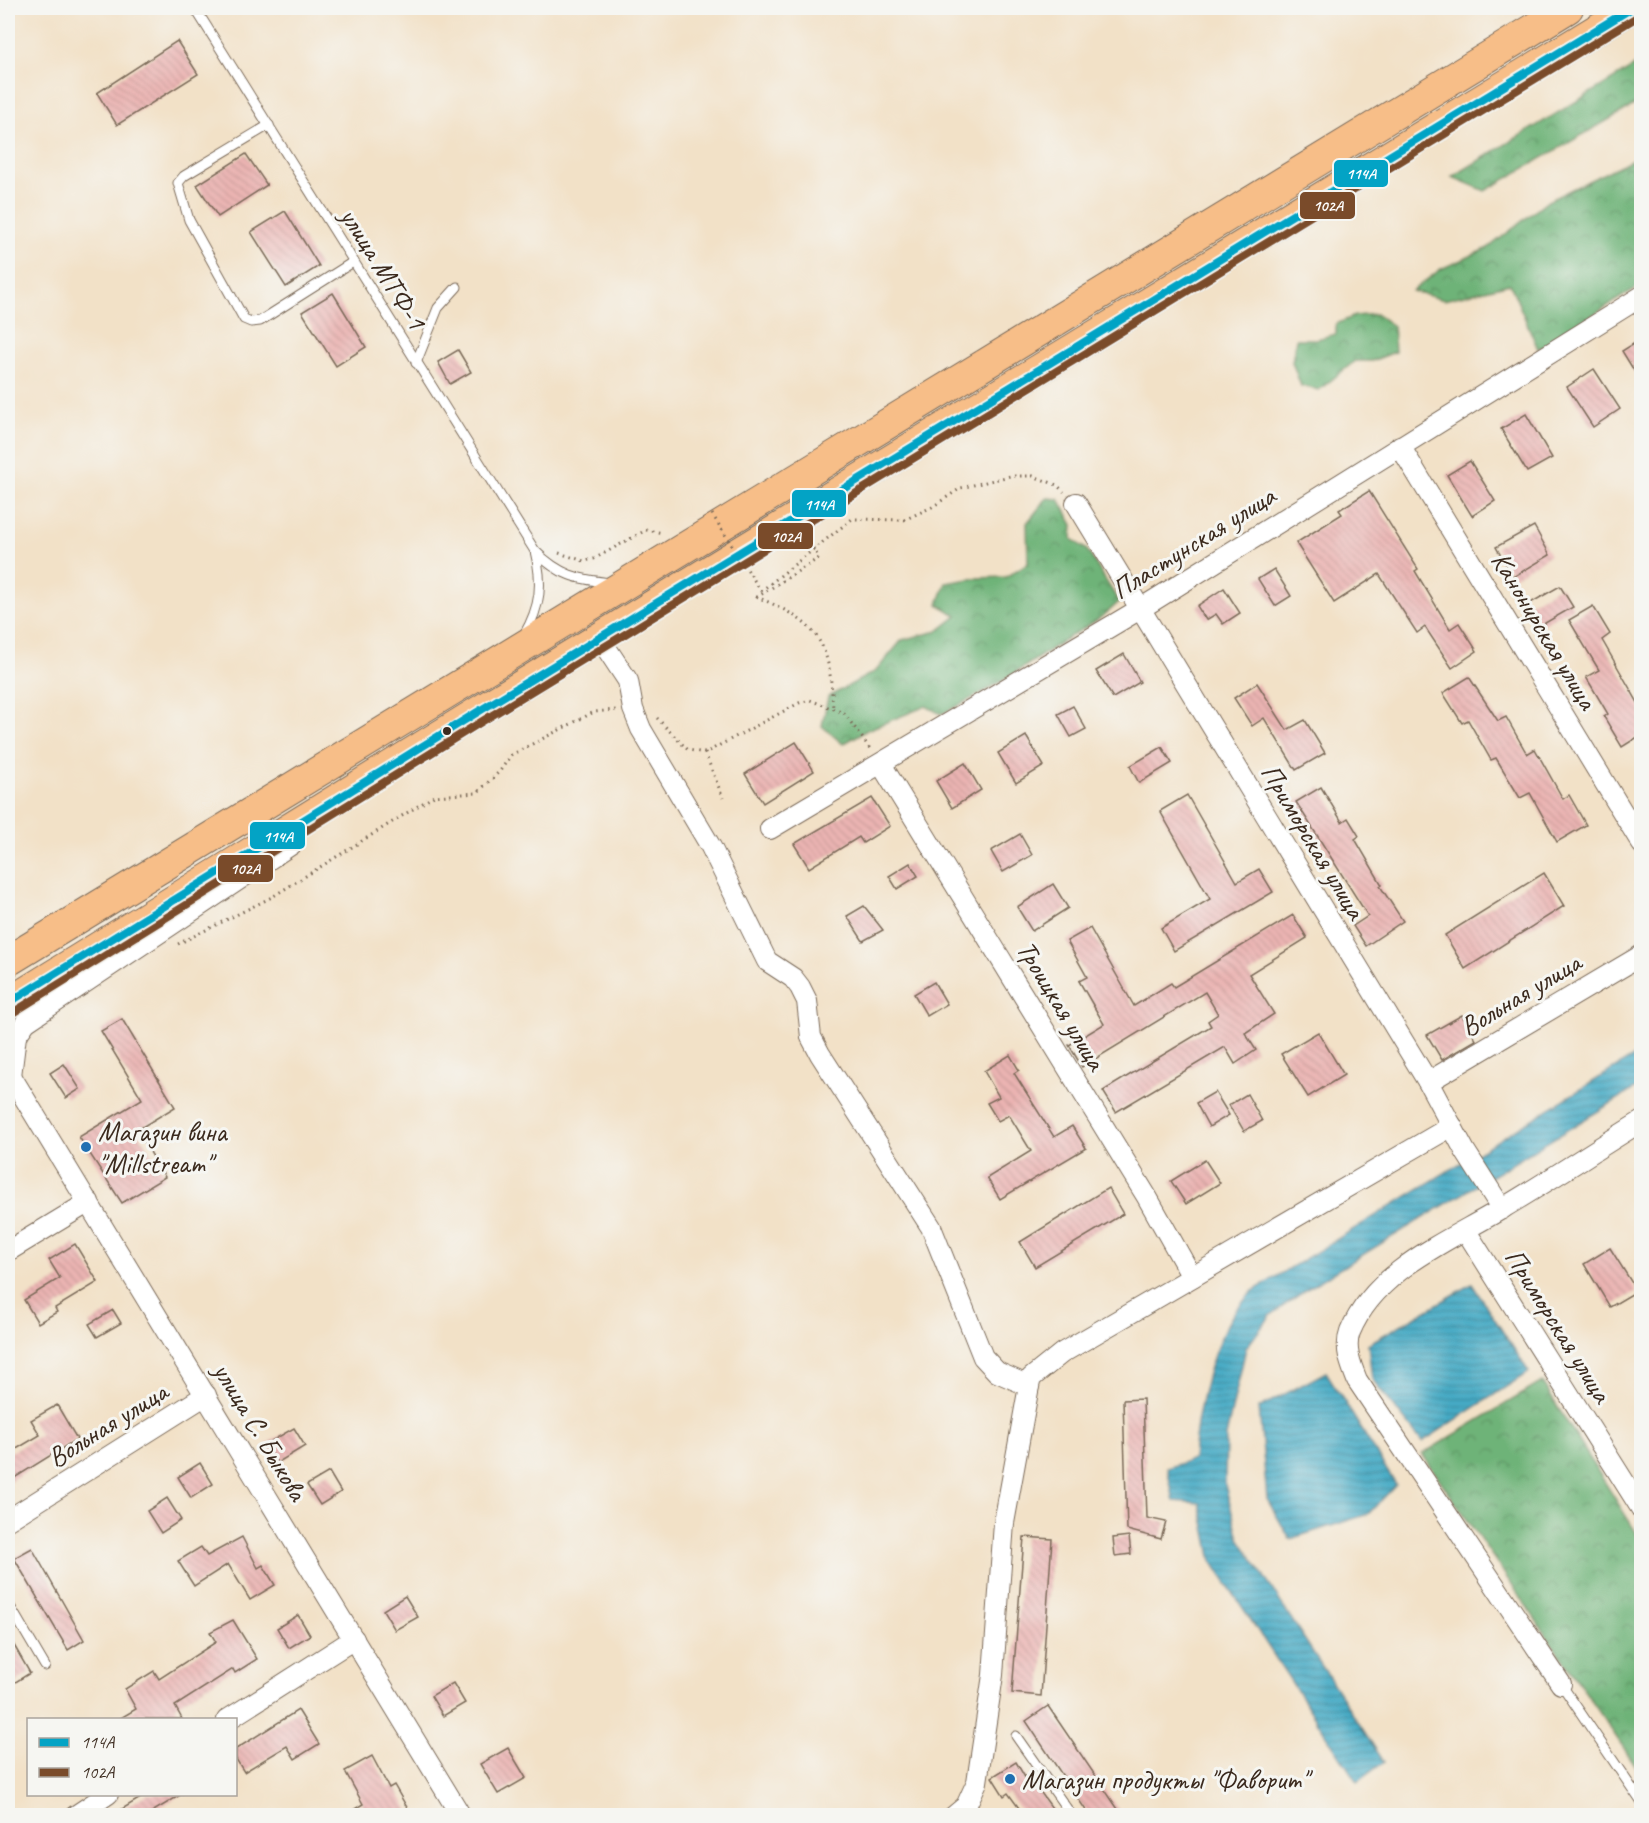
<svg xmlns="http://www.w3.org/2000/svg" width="1649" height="1823" font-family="Caveat,sans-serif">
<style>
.forest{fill:url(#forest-crowns);stroke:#546e4b;stroke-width:1.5}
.water{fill:url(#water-rules);stroke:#406a72;stroke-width:1.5}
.building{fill:url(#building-back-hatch)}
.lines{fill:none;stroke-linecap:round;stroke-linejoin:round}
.lane-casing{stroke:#7b6a59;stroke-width:11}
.street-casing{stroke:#7b6a59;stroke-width:22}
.primary-casing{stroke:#7b6a59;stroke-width:32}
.path{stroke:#7b6a59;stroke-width:3;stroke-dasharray:1.5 4.5;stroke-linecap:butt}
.lane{stroke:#fff;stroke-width:9}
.street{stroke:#fff;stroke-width:20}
.primary{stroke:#f7be88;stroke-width:30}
.path-bridge{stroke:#7b6a59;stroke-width:3;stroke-dasharray:1.5 4.5;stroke-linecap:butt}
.bus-1-casing{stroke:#f6f6f2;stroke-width:12}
.bus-2-casing{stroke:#f6f6f2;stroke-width:12}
.bus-1{stroke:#03a3c5;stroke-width:8}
.bus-2{stroke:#7a4b2a;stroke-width:8}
.bus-dot{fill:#3b2a1e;stroke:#f6f6f2;stroke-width:2}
.poi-dot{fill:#1f6fb2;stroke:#f6f6f2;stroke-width:2}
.labels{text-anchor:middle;stroke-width:6;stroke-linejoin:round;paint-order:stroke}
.street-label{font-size:28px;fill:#3b2a1e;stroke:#f6f6f2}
.poi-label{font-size:28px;fill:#3b2a1e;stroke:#f6f6f2;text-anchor:start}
.line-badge{stroke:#f6f6f2;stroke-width:2}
.badge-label{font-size:16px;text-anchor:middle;font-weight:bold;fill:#fff}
</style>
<defs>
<pattern id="forest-crowns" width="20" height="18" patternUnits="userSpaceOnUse" patternTransform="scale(1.5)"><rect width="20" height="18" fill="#6eb378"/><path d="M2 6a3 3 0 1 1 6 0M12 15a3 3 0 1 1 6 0" fill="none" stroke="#5c9262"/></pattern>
<pattern id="water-rules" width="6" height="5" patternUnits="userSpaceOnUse" patternTransform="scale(1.5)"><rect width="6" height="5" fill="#45aac5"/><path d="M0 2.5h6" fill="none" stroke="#3b8b9f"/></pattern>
<pattern id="building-back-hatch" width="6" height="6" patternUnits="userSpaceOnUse" patternTransform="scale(1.5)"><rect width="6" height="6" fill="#ebb4b2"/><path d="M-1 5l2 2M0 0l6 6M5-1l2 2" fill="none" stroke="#ca9b99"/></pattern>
</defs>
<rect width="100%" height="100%" fill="#f6f6f2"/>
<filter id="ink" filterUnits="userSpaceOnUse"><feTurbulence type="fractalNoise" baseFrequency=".0167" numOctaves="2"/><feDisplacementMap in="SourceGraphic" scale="12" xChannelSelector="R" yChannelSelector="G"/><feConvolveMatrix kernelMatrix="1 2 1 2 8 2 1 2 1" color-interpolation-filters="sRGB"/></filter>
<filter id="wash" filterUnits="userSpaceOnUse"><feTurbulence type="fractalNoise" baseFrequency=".008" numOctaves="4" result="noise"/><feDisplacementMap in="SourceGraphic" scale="24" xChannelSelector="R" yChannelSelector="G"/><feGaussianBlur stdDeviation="1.35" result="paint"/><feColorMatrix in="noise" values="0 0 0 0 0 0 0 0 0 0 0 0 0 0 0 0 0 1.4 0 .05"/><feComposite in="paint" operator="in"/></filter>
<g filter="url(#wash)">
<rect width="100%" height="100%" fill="#f2e1c7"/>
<g class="forest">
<polygon points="1641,62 1641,101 1485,191 1452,177"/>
<polygon points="1641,155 1641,285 1538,349 1510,284 1444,300 1412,291 1441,269 1488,248 1548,201"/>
<polygon points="1376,314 1393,326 1395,352 1372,361 1355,361 1319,390 1301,386 1292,362 1296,339 1317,339 1336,334 1336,324 1355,316"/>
<path d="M1047,498L1059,499L1073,525L1072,539L1087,550L1119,602C1102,619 1083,628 1063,641C1023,668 984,694 941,714L926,706L867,730L843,744L822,726L828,697L876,671L902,640L938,631L957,616L938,604L946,583L976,578L1006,577L1028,563L1027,523Z"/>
<polygon points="1542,1382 1641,1540 1641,1773 1422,1454"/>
</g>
<g class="water">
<path d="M1641,1052V1085L1313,1285L1271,1315L1246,1348L1226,1436L1225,1485L1239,1538L1384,1762L1357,1782L1212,1561L1200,1503L1174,1501L1167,1468L1193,1459C1196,1415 1209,1354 1232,1316C1237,1307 1246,1299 1253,1291Z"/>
<polygon points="1472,1284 1529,1372 1422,1442 1372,1379 1368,1344"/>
<polygon points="1326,1372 1396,1485 1368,1514 1290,1539 1267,1499 1259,1408"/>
</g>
<g id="blocks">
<g class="building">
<polygon points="177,41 198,74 117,125 97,93"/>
<polygon points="246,154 267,185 218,217 197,185"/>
<polygon points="285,211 319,266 286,287 251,232"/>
<polygon points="333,293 366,347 336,366 302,312"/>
<polygon points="1641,339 1641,382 1622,351"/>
<polygon points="458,350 471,372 450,384 438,362"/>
<polygon points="1594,369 1620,409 1593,427 1567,387"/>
<polygon points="1526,414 1552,458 1527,472 1501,429"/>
<polygon points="1470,461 1495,501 1472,516 1447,475"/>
<polygon points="1369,491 1418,569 1415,571 1450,629 1459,623 1477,651 1452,668 1425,627 1417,633 1379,574 1334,603 1296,543 1342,514 1339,510"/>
<polygon points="1534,526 1550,555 1513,577 1496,547"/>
<polygon points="1274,569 1291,596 1275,606 1258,579"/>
<polygon points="1560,586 1573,607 1540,626 1527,605"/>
<polygon points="1224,588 1240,613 1223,624 1216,614 1206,620 1197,606"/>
<polygon points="1593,606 1610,634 1602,640 1641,708 1641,735 1622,747 1604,717 1608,714 1586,677 1599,670 1569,620"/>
<polygon points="1124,654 1140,682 1113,698 1096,671"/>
<polygon points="1469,677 1498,721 1506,717 1527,754 1535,749 1563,799 1569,795 1586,825 1557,842 1530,793 1520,798 1496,758 1491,760 1468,720 1462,723 1443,693"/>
<polygon points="1257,683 1287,730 1305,720 1325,753 1296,770 1264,718 1252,726 1234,698"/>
<polygon points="1073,706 1086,729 1071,737 1058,714"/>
<polygon points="1026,736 1044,766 1016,783 998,753"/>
<polygon points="796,742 814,771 763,803 745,774"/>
<polygon points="1162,747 1172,763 1139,783 1130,766"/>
<polygon points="965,763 981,790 952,808 936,781"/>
<polygon points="1321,787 1342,822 1348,818 1359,836 1355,839 1382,885 1380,886 1403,921 1366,946 1353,926 1368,916 1296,802"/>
<polygon points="1187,795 1237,882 1259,869 1273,892 1174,951 1161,928 1210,899 1160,811"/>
<polygon points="872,798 890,826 863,843 859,837 809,868 794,844"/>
<polygon points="1020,834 1032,855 1003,872 991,851"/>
<polygon points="910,863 918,876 897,889 889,876"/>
<polygon points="1544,873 1564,906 1465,969 1445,935"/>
<polygon points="1053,884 1068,908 1032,931 1017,907"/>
<polygon points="864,906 883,930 863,941 847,916"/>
<polygon points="1293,915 1307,938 1249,974 1274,1014 1245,1033 1256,1050 1235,1064 1225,1047 1116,1112 1103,1091 1211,1026 1208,1021 1218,1014 1205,992 1082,1067 1069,1045 1104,1024 1079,981 1087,977 1067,941 1090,928 1134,1006 1171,983 1174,987"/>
<polygon points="934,982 947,1004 927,1016 914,994"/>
<polygon points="1462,1015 1476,1040 1442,1060 1427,1035"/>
<polygon points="122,1019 175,1107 137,1130 165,1177 122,1203 79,1137 142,1099 101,1031"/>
<polygon points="1318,1032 1344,1075 1308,1097 1281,1054"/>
<polygon points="1010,1055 1019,1070 1014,1073 1054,1137 1072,1126 1086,1148 1000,1199 987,1178 1031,1151 1009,1115 998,1121 987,1103 999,1097 984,1071"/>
<polygon points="64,1064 80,1089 66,1098 50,1073"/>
<polygon points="1215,1092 1229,1115 1209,1127 1196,1103"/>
<polygon points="1247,1094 1262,1121 1244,1131 1229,1105"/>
<polygon points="1205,1160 1220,1183 1186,1204 1171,1181"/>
<polygon points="1108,1188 1123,1214 1035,1267 1020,1242"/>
<polygon points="75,1244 98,1282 55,1308 57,1312 38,1323 24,1300 60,1278 49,1260"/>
<polygon points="1610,1248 1637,1291 1610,1307 1584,1264"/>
<polygon points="113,1310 121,1323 97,1337 89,1324"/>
<polygon points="1143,1399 1147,1518 1166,1522 1161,1539 1127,1530 1123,1400"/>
<polygon points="57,1405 77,1439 8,1482 8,1454 40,1435 31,1420"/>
<polygon points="294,1428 305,1446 277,1463 266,1444"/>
<polygon points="200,1463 213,1484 191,1498 178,1477"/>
<polygon points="329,1472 341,1492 320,1505 307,1485"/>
<polygon points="167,1498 181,1520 161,1533 147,1511"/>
<polygon points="1129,1536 1131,1554 1115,1556 1113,1538"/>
<polygon points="242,1537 258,1568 263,1565 275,1585 250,1600 228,1564 194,1586 178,1561 201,1547 207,1556"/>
<polygon points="1024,1537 1052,1539 1041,1696 1012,1693"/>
<polygon points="32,1548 84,1640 68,1650 14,1558"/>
<polygon points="405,1596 418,1617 395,1630 383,1610"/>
<polygon points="298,1615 310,1635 289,1648 277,1628"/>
<polygon points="233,1620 257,1659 235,1673 233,1669 175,1706 182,1719 119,1719 136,1709 125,1689 154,1671 159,1679 216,1642 210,1632"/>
<polygon points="8,1635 30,1673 14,1683 8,1671"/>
<polygon points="453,1683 465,1703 443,1716 431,1696"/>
<polygon points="1048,1706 1122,1815 1089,1815 1026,1721"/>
<polygon points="298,1710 319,1744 295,1759 287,1746 244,1772 236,1759 236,1749"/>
<polygon points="508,1748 526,1778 498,1794 480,1764"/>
<polygon points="372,1756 389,1788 394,1785 409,1811 401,1815 345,1815 363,1804 345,1771"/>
<polygon points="1016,1762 1030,1786 1034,1783 1057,1815 1024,1815 1008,1793 1004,1796 992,1777"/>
<polygon points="147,1794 182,1794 147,1815 112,1815"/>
</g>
</g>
</g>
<g filter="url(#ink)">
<use href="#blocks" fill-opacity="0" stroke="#7b6a59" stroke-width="1.5"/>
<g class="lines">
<defs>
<g id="lane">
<path d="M195,8L535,551C560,576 577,579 611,583"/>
<polyline points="269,125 184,176 178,183 189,220 244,319 251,322 260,321 353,262"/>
<polyline points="416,363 438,308 457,287"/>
<path d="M524,635C541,606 543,583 535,551"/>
<polyline points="8,1603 45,1666"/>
<polyline points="1561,1684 1642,1803"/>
<polyline points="1016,1736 1072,1816"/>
</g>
<g id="street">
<polyline points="1400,446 1642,844"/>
<polyline points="1076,503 1428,1082 1465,1151 1502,1209"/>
<polyline points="599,637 628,681 633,709 641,729 711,847 767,961 793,978 800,987 807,1001 811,1037 820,1054 931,1227 983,1357 997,1372 1029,1386"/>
<polyline points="881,764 1147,1197 1192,1277"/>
<polyline points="770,829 1140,609 1642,296"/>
<polyline points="11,1076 461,1816"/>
<polyline points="11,1076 16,1036 26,1022 292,844"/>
<polyline points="1428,1082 1642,955"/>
<polyline points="1466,1231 1642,1510"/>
<polyline points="8,1251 89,1202"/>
<polyline points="8,1520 206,1395"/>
<path d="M1561,1684L1357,1380C1351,1365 1344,1348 1350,1332C1376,1269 1449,1241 1503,1208C1550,1180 1595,1150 1642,1121"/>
<polyline points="227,1720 354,1639"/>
<polyline points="75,1816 108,1794"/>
<polyline points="954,1816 966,1806 977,1782 993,1675 1004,1523 1029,1386 1031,1378 1062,1353 1452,1126"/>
</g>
<g id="primary">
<path d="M8,961C527,643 1049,328 1568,8"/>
<polyline points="8,1003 476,713 1632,8"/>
</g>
</defs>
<use href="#lane" class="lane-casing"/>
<use href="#street" class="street-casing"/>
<use href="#primary" class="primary-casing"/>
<g class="path">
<path d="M813,548L819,558L757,597C821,624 830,643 833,710"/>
<polyline points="559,553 584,561 594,559 646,530 663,533"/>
<polyline points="761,591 852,519 904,520 932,507 961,488 1010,476 1033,476 1057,485 1064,492"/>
<polyline points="657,718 688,750 705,753 799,703 810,700 844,713 871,750"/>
<polyline points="705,753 723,798"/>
<polyline points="178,944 272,897 434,796 477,793 500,771 511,755 594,712 616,710"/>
</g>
<use href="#lane" class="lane"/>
<use href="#street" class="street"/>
<use href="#primary" class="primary"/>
<polyline class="path-bridge" points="712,514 761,591"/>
<defs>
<polyline id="bus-1" points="8,1003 476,713 1632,8"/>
<polyline id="bus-2" points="14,1012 481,722 1637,17"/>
</defs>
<use href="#bus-1" class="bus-1-casing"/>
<use href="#bus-2" class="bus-2-casing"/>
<use href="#bus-1" class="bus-1"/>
<use href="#bus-2" class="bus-2"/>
</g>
</g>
<circle class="bus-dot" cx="447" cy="731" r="5"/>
<g class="poi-dot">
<circle cx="86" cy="1147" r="6"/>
<circle cx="1010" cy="1779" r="6"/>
</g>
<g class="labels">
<g class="street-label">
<text transform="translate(384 268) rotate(58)" y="10">улица МТФ-1</text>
<text transform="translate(1193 542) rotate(-32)" y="10">Пластунская улица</text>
<text transform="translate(1545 630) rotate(59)" y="10">Канонирская улица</text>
<text transform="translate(1314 841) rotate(59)" y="10">Приморская улица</text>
<text transform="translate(1520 994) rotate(-31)" y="10">Вольная улица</text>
<text transform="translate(1062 1005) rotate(59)" y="10">Троицкая улица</text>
<text transform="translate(1559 1325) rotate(58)" y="10">Приморская улица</text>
<text transform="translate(107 1424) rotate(-32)" y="10">Вольная улица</text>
<text transform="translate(261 1431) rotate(59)" y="10">улица С. Быкова</text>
</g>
<g class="poi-label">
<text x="98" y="1141">Магазин вина<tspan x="98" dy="32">"Millstream"</tspan></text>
<text x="1022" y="1789">Магазин продукты "Фаворит"</text>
</g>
</g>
<g class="line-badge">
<rect x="1333" y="159" width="56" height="29" rx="6" fill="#03a3c5"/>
<rect x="1299" y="191" width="57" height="29" rx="6" fill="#7a4b2a"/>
<rect x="791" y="489" width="56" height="29" rx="6" fill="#03a3c5"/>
<rect x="757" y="522" width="57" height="28" rx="6" fill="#7a4b2a"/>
<rect x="249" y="821" width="57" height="29" rx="6" fill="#03a3c5"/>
<rect x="217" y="854" width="57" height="29" rx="6" fill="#7a4b2a"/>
</g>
<g class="badge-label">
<text x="1361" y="179">114А</text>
<text x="1328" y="211">102А</text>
<text x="819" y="510">114А</text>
<text x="786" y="542">102А</text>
<text x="278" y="842">114А</text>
<text x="245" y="874">102А</text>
</g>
<rect width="1649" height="1823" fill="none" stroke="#f6f6f2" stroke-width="30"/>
<rect x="27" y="1718" width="210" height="78" fill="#f6f6f2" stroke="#aba49d" stroke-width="1.5"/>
<rect x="39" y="1738" width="30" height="9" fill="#03a3c5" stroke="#aba49d" stroke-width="1.5"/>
<text x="81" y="1748" font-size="18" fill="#3b2a1e">114А</text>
<rect x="39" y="1768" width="30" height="9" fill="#7a4b2a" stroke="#aba49d" stroke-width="1.5"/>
<text x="81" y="1778" font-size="18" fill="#3b2a1e">102А</text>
</svg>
